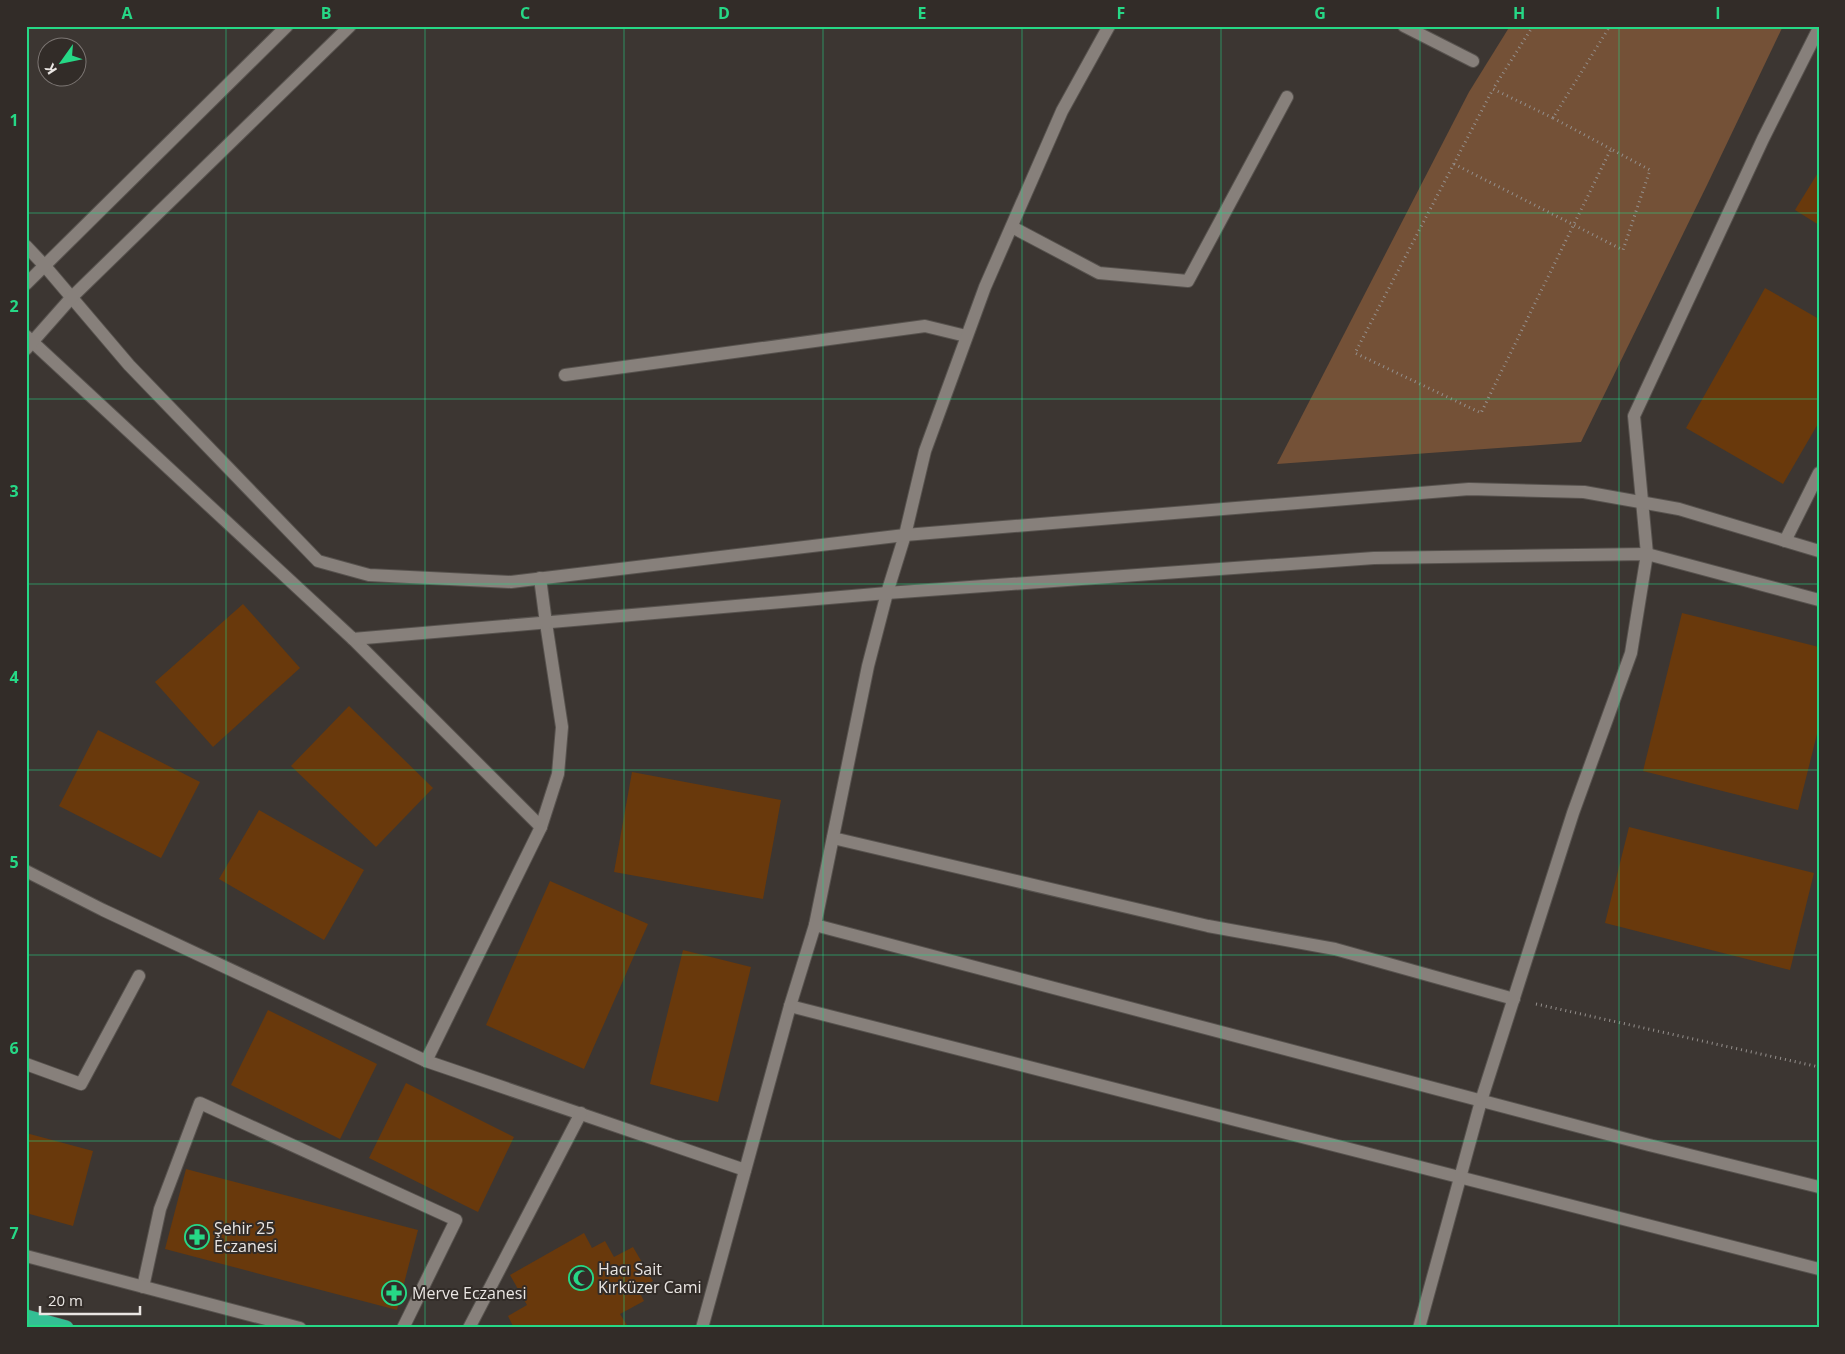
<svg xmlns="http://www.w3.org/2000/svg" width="1845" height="1354" font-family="'Open Sans',sans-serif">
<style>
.green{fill:#745137}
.building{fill:#69390c}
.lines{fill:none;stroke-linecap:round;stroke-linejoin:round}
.lane-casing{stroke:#57524e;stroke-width:14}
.street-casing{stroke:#57524e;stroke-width:14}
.secondary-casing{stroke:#57524e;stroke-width:14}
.highway-casing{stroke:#57524e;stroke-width:16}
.path{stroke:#95908d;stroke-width:3;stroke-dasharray:1 4;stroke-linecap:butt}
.lane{stroke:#87807b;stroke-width:12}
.street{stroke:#87807b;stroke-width:12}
.secondary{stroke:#87807b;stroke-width:12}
.highway{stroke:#33bf94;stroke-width:15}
.grid{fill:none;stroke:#26d886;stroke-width:1;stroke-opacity:0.55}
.labels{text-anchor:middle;stroke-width:4;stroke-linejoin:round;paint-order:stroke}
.poi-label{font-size:16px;fill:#eae6e3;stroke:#322c28;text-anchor:start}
.neatline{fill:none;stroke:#26d886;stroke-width:2}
.grid-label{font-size:16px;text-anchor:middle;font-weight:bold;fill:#26d886}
</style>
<rect width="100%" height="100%" fill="#3c3632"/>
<polygon class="green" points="1510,26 1783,26 1707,185 1581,442 1277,464 1469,92"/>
<g class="building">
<polygon points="1819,171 1819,225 1795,210"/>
<polygon points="1765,288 1819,319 1819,422 1783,484 1686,428"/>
<polygon points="243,604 300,668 213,747 155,682"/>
<polygon points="1682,613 1819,647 1819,726 1798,810 1643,771"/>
<polygon points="349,706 433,788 376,847 291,766"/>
<polygon points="98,730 200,782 161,858 59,806"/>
<polygon points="632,772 781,800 763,899 614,872"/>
<polygon points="259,810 364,870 324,940 219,879"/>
<polygon points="1629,827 1814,873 1790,970 1605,923"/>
<polygon points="550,881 648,924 584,1069 486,1025"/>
<polygon points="683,950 751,967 718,1102 650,1084"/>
<polygon points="268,1010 377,1064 340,1139 231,1085"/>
<polygon points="406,1083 514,1137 478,1212 369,1158"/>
<polygon points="26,1133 93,1151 73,1226 26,1213"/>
<polygon points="186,1169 418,1230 397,1310 165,1249"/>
<polygon points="584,1233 592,1248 605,1241 614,1257 633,1247 653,1281 638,1289 644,1301 620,1314 627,1325 622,1328 514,1328 508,1316 527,1305 510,1275"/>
</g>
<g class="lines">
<defs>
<g id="lane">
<polyline points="1012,227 1099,273 1188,281 1287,97"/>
<polyline points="565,375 925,326 966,336"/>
<polyline points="833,838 1208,926 1335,949 1514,999"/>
<polyline points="26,1064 81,1084 139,976"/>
<polyline points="143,1287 160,1209 200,1103 456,1220 403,1328"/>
</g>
<g id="street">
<polyline points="1404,26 1473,61"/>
<polyline points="1785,541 1819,473"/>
<polyline points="353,639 541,827 426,1061"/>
<polyline points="541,827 558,774 562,727 546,623"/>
<polyline points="26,871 103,910 426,1061 745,1170"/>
<polyline points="815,925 1649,1145 1819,1187"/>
<polyline points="790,1006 1819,1269"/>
<polyline points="26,1256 300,1328"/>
<polyline points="469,1328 581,1113"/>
<polyline points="702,1328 790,1006 815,925 868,666 887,593 905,535 925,451 985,287 1062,111 1109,26"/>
<polyline points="1419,1328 1481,1101 1573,813 1631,653 1647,554 1634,416 1763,139 1819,28"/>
</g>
<g id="secondary">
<polyline points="26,246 44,265 129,365 318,561 369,575 511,582 905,535 1469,489 1584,492 1679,509 1819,551"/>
<polyline points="26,284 287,26"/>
<polyline points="26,336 353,639 887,593 1374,558 1647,554 1819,600"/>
<polyline points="26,349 72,297 350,26"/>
<polyline points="540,578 546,623"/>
</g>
<polyline id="highway" points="26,1317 66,1328"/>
</defs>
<use href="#lane" class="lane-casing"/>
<use href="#street" class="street-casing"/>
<use href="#secondary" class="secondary-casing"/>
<use href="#highway" class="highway-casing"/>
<g class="path">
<polyline points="1533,26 1493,89 1553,118 1610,26"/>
<polyline points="1553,118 1611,149"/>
<polyline points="1454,164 1623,250 1650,170 1611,149 1481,413 1355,353 1493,89"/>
<polyline points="1536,1004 1819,1067"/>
</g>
<use href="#lane" class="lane"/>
<use href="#street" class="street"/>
<use href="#secondary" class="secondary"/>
<use href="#highway" class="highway"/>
</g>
<path class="grid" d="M226,26V1328M425,26V1328M624,26V1328M823,26V1328M1022,26V1328M1221,26V1328M1420,26V1328M1619,26V1328M26,213H1819M26,399H1819M26,584H1819M26,770H1819M26,955H1819M26,1141H1819"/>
<defs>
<symbol id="pharmacy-ring" viewBox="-11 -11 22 22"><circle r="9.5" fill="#322c28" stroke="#26d886" stroke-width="1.5"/><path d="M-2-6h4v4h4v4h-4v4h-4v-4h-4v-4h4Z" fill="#26d886"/></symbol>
<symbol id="mosque-ring" viewBox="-11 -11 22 22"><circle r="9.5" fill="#322c28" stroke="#26d886" stroke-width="1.5"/><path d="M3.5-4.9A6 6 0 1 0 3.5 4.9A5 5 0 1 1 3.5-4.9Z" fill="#26d886"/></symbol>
</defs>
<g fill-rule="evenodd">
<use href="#pharmacy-ring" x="183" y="1223" width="28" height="28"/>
<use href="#mosque-ring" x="567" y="1264" width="28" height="28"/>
<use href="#pharmacy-ring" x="380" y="1279" width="28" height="28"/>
</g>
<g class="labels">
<g class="poi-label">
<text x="214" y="1234">Şehir 25<tspan x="214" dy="18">Eczanesi</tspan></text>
<text x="598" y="1275">Hacı Sait<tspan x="598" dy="18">Kırküzer Cami</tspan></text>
<text x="412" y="1299">Merve Eczanesi</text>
</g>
</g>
<rect width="1845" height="1354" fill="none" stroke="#322c28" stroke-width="55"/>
<g transform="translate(62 62) rotate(237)"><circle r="24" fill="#322c28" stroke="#7c7673"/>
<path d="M0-4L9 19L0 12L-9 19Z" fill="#26d886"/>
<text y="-8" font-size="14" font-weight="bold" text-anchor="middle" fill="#eae6e3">K</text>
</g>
<path d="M40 1306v8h100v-8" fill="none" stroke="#eae6e3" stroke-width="2.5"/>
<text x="48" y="1306" font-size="15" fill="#eae6e3" stroke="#322c28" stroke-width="4" paint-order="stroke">20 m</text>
<rect x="28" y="28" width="1790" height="1298" class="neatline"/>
<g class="grid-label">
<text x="127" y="19">A</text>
<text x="326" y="19">B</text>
<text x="525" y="19">C</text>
<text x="724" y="19">D</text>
<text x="922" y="19">E</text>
<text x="1121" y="19">F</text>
<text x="1320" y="19">G</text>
<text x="1519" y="19">H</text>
<text x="1718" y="19">I</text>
<text x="14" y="126">1</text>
<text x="14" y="312">2</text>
<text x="14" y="497">3</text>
<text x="14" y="683">4</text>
<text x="14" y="868">5</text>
<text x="14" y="1054">6</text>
<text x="14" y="1239">7</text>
</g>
</svg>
